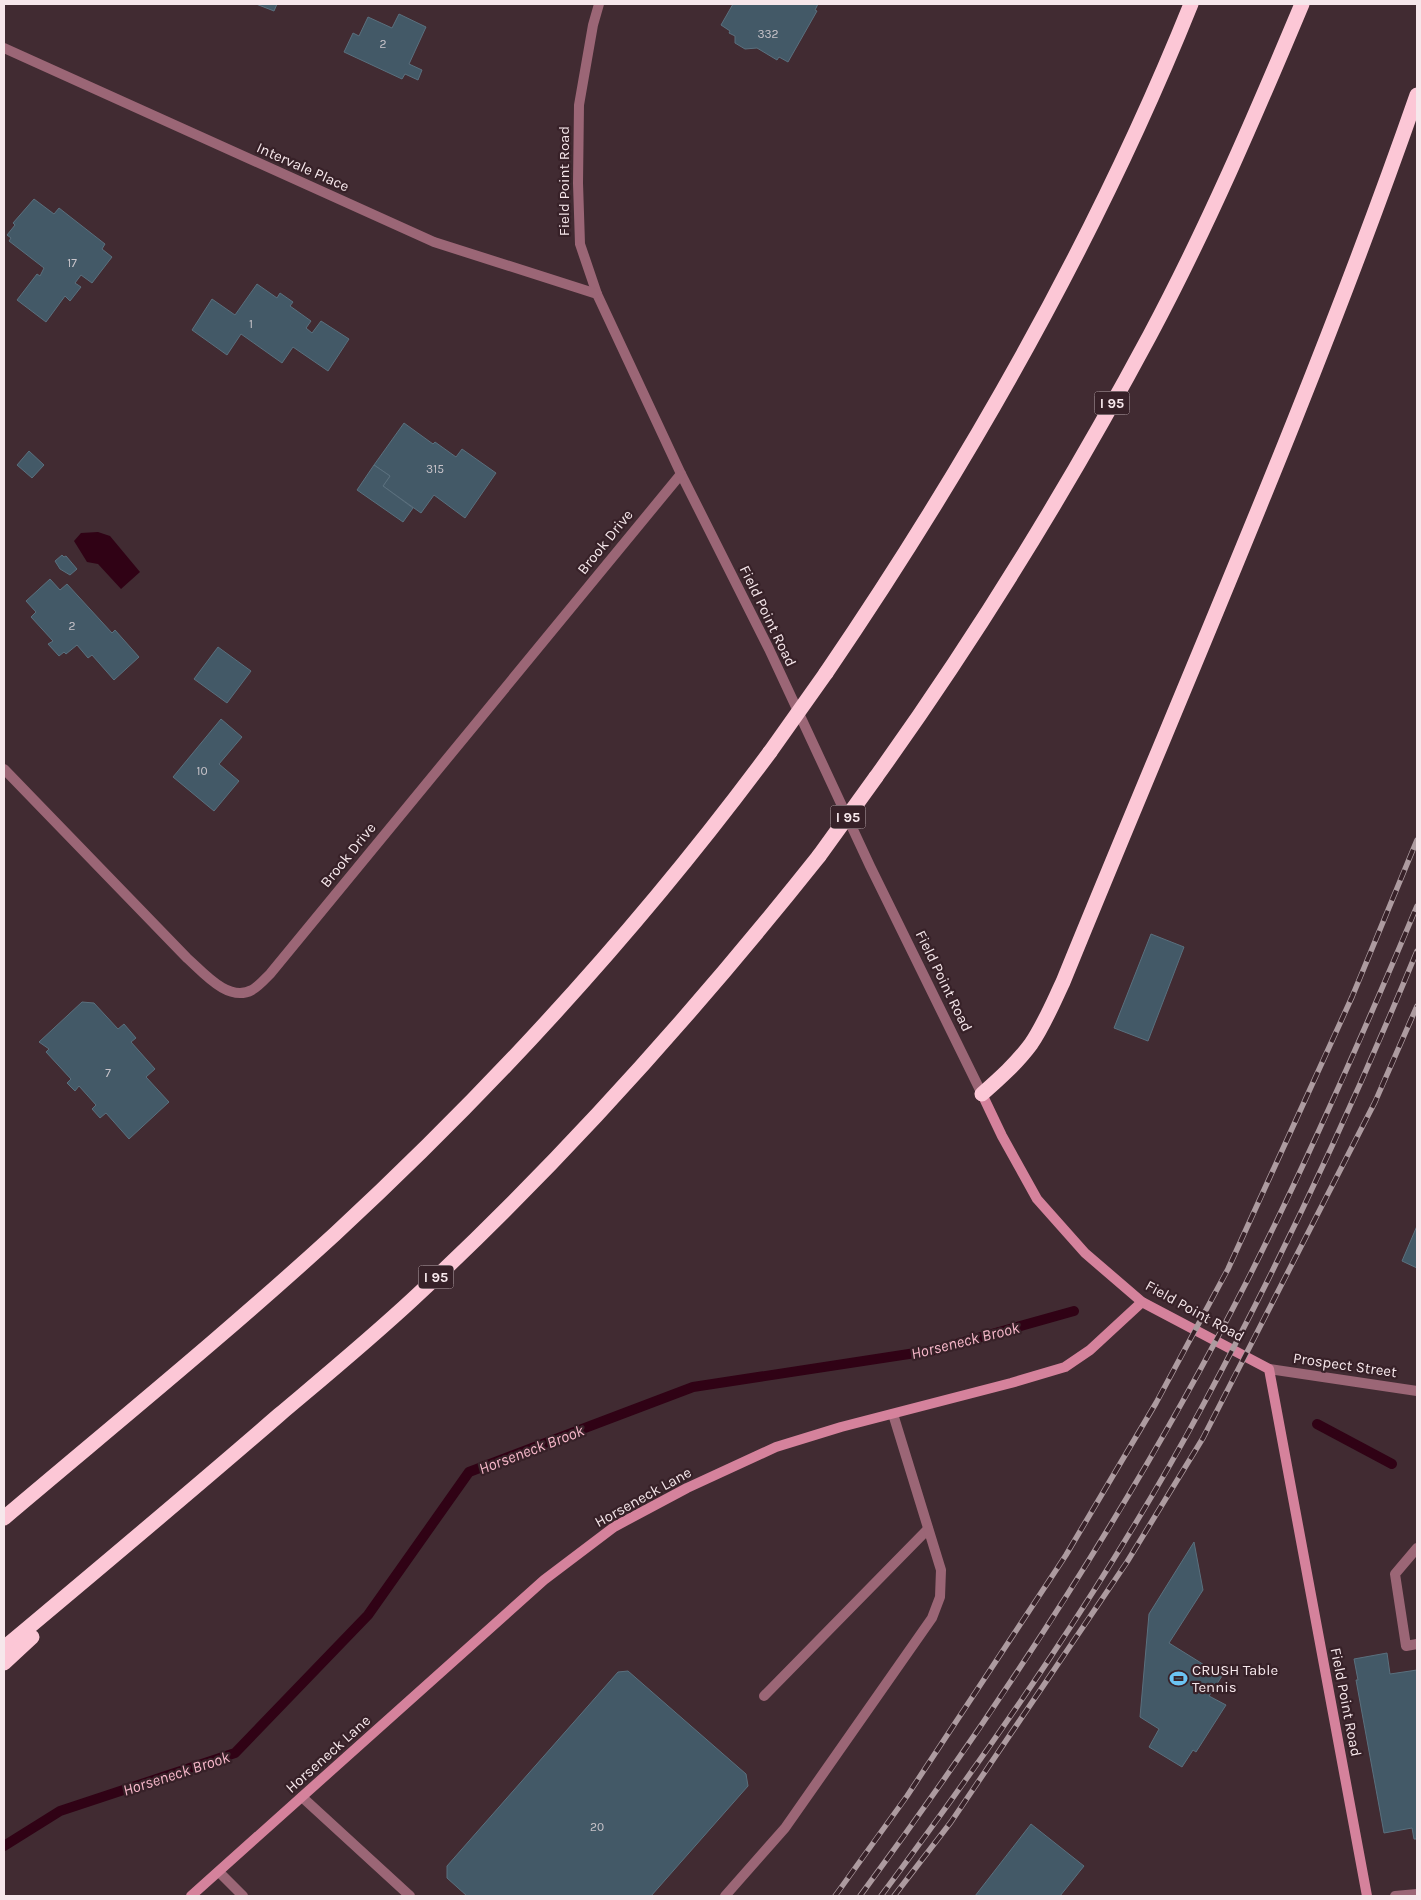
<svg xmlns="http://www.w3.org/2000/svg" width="1421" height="1900" font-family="Karla,sans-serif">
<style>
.water{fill:#300215}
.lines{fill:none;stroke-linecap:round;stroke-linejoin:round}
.stream{stroke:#300215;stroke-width:10}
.building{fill:#435967;stroke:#5a707e}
.service{stroke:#9b6676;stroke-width:10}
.minor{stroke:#9b6676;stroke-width:10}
.tertiary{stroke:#9b6676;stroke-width:10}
.secondary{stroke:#d5829c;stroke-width:10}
.motorway{stroke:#fcc7d6;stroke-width:15}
.rail-casing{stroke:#ad9ba0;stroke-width:5.5}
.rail{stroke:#372128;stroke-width:4;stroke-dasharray:11;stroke-linecap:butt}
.motorway-bridge{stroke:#fcc7d6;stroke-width:15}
.labels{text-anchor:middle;stroke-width:4.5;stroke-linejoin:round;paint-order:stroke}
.number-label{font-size:12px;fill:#c9c4ca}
.shield{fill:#372128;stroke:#bdacb0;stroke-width:1}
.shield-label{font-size:14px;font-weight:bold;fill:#f6e7eb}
.street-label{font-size:15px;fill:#f6e7eb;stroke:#372128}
.poi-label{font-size:15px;fill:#f6e7eb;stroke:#372128;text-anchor:start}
.water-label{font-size:16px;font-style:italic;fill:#f6b7c9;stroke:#372128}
</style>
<rect width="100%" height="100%" fill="#412b32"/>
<polygon class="water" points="98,532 110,536 140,572 121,589 98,564 87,562 74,541 81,533"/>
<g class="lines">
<g class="stream">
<polyline points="1317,1424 1392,1464"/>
<polyline points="4,1846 60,1811 235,1753 368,1615 469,1472 693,1387 935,1350 1074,1311"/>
</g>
</g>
<g class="building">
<polygon points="256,4 277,4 274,11"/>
<polygon points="733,4 818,4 815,10 817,11 788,62 779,57 777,60 757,48 745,49 735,43 735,36 729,33 730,31 721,25"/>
<polygon points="399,14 426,27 409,64 422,70 418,80 405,74 402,79 344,52 353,33 359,36 368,17 392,28"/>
<polygon points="34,199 54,214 59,208 105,244 102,249 112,257 92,283 81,275 75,283 81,287 70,301 65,296 46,322 17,300 37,274 40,276 44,268 9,241 11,238 7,235 15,225 13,223"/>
<polygon points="257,284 277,298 280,293 293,302 290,306 311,321 306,328 312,333 321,321 349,339 328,371 293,347 282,363 241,334 227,355 192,330 212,299 235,315"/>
<polygon points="404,423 433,444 435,442 456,457 462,449 496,473 465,518 434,495 421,513 383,486 390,476 374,465"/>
<polygon points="29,451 44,465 32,478 17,465"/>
<polygon points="374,465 390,476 383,486 413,508 403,522 357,490"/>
<polygon points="62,555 64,557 66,556 77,569 70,575 60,569 55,561"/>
<polygon points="50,579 60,590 67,584 112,633 115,630 139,657 114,680 92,655 88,658 77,645 66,654 64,652 59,656 48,644 53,641 31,617 36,612 26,601"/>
<polygon points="218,647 251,671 227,703 194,679"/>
<polygon points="221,719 242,737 219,764 239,781 214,811 173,777"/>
<polygon points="1151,934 1184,947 1148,1041 1114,1028"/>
<polygon points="82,1002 94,1003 118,1029 124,1024 136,1038 131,1042 155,1069 146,1077 169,1102 129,1139 106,1113 100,1118 92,1109 96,1105 79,1086 75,1091 67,1083 71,1079 46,1052 49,1049 39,1042"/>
<polygon points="1417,1226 1417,1268 1402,1261"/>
<polygon points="1194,1542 1203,1590 1169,1643 1222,1676 1209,1696 1226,1705 1196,1752 1193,1750 1182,1767 1149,1747 1159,1729 1140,1717 1149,1614"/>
<polygon points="1387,1653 1390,1674 1417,1670 1417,1839 1414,1839 1412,1828 1384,1833 1356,1680 1358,1680 1354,1659"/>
<polygon points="628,1671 746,1774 748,1786 651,1896 467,1896 447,1878 447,1866 618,1672"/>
<polygon points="1031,1824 1084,1866 1060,1896 975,1896"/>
</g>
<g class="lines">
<g class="service">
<polyline points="1417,1548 1395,1574 1406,1646 1417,1644"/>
<polyline points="764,1696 928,1529"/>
<polyline points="302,1797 410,1896"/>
<polyline points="219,1872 243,1896"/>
<polyline points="725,1896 785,1828 932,1618 940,1597 941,1570 893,1414"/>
<polyline points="1395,1896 1417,1894"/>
</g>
<g class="minor">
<polyline points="599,4 593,25 579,105 578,183 580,244 597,294 681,474 769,649 870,866 982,1094"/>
<polyline points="4,48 434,242 597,294"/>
<path d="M4,769L187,958C203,972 228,1003 252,990C259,986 265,979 270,974L681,474"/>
</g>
<polyline class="tertiary" points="1269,1369 1417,1391"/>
<g class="secondary">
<polyline points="982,1094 1002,1136 1037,1199 1085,1253 1142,1302 1269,1369 1367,1896"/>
<polyline points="191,1896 544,1580 614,1527 687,1488 776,1447 841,1427 1011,1383 1065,1367 1090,1350 1142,1302"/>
</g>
<g class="motorway">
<path d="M826,673C969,463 1096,240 1191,4"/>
<path d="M876,777C977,636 1068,488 1150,335C1207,228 1255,116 1302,4"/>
<path d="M982,1094C999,1079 1017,1063 1031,1044C1044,1025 1053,1003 1063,982C1183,687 1312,396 1417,95"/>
<path d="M4,1518C115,1424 228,1332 335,1234C494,1087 641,926 770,752"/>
<path d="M4,1648C96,1571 188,1494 279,1415C324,1377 370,1339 413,1299C560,1163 694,1013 819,856"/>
<polyline points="4,1663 32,1637"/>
</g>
<defs>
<g id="rail">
<polyline points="835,1896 907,1796 1066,1555 1156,1403 1228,1269 1352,997 1417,840"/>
<path d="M860,1896C1004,1701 1137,1497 1247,1281C1309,1158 1364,1032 1417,906"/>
<path d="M881,1896C997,1740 1110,1578 1202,1407C1282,1259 1353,1106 1417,951"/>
<polyline points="894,1896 951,1822 1127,1562 1203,1438 1375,1102 1417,1006"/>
</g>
</defs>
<use href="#rail" class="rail-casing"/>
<use href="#rail" class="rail"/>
<g class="motorway-bridge">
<polyline points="770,752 826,673"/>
<polyline points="819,856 876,777"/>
</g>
</g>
<defs>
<symbol id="stadium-bare" viewBox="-9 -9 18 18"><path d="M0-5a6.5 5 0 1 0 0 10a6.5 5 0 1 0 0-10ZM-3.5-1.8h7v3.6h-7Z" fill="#6cc3f2" stroke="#372128" stroke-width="2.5" paint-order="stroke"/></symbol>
</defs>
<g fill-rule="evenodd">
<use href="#stadium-bare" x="1166" y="1666" width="25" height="25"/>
</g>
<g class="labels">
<g class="number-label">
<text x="768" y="38">332</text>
<text x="383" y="48">2</text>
<text x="72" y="267">17</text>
<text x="251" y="328">1</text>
<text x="435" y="473">315</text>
<text x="72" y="630">2</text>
<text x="202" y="775">10</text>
<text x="108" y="1077">7</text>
<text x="597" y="1831">20</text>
</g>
<g class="shield">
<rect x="1094.5" y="391.5" width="35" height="23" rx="4"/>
<rect x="830.5" y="805.5" width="35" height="23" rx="4"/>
<rect x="418.5" y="1265.5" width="35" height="23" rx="4"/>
</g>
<g class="shield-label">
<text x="1112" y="408">I 95</text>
<text x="848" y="822">I 95</text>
<text x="436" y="1282">I 95</text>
</g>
<g class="street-label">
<text transform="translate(303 167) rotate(24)" y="5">Intervale Place</text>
<text transform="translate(564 181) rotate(-90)" y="5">Field Point Road</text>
<text transform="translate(605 542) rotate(-51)" y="5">Brook Drive</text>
<text transform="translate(768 616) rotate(64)" y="5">Field Point Road</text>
<text transform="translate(348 855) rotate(-51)" y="5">Brook Drive</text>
<text transform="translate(944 981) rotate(64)" y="5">Field Point Road</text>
<text transform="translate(1195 1311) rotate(29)" y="5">Field Point Road</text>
<text transform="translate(1345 1365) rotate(8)" y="5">Prospect Street</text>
<text transform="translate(643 1497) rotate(-29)" y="5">Horseneck Lane</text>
<text transform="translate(1346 1702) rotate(79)" y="5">Field Point Road</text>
<text transform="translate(328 1754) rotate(-42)" y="5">Horseneck Lane</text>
</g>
<g class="poi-label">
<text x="1192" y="1675">CRUSH Table<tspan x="1192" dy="17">Tennis</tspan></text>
</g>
<g class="water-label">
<text transform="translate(965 1340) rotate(-14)" y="6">Horseneck Brook</text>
<text transform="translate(531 1449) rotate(-21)" y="6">Horseneck Brook</text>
<text transform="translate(176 1773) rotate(-18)" y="6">Horseneck Brook</text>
</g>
</g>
<rect width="1421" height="1900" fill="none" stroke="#f6e7eb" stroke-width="10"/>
</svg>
